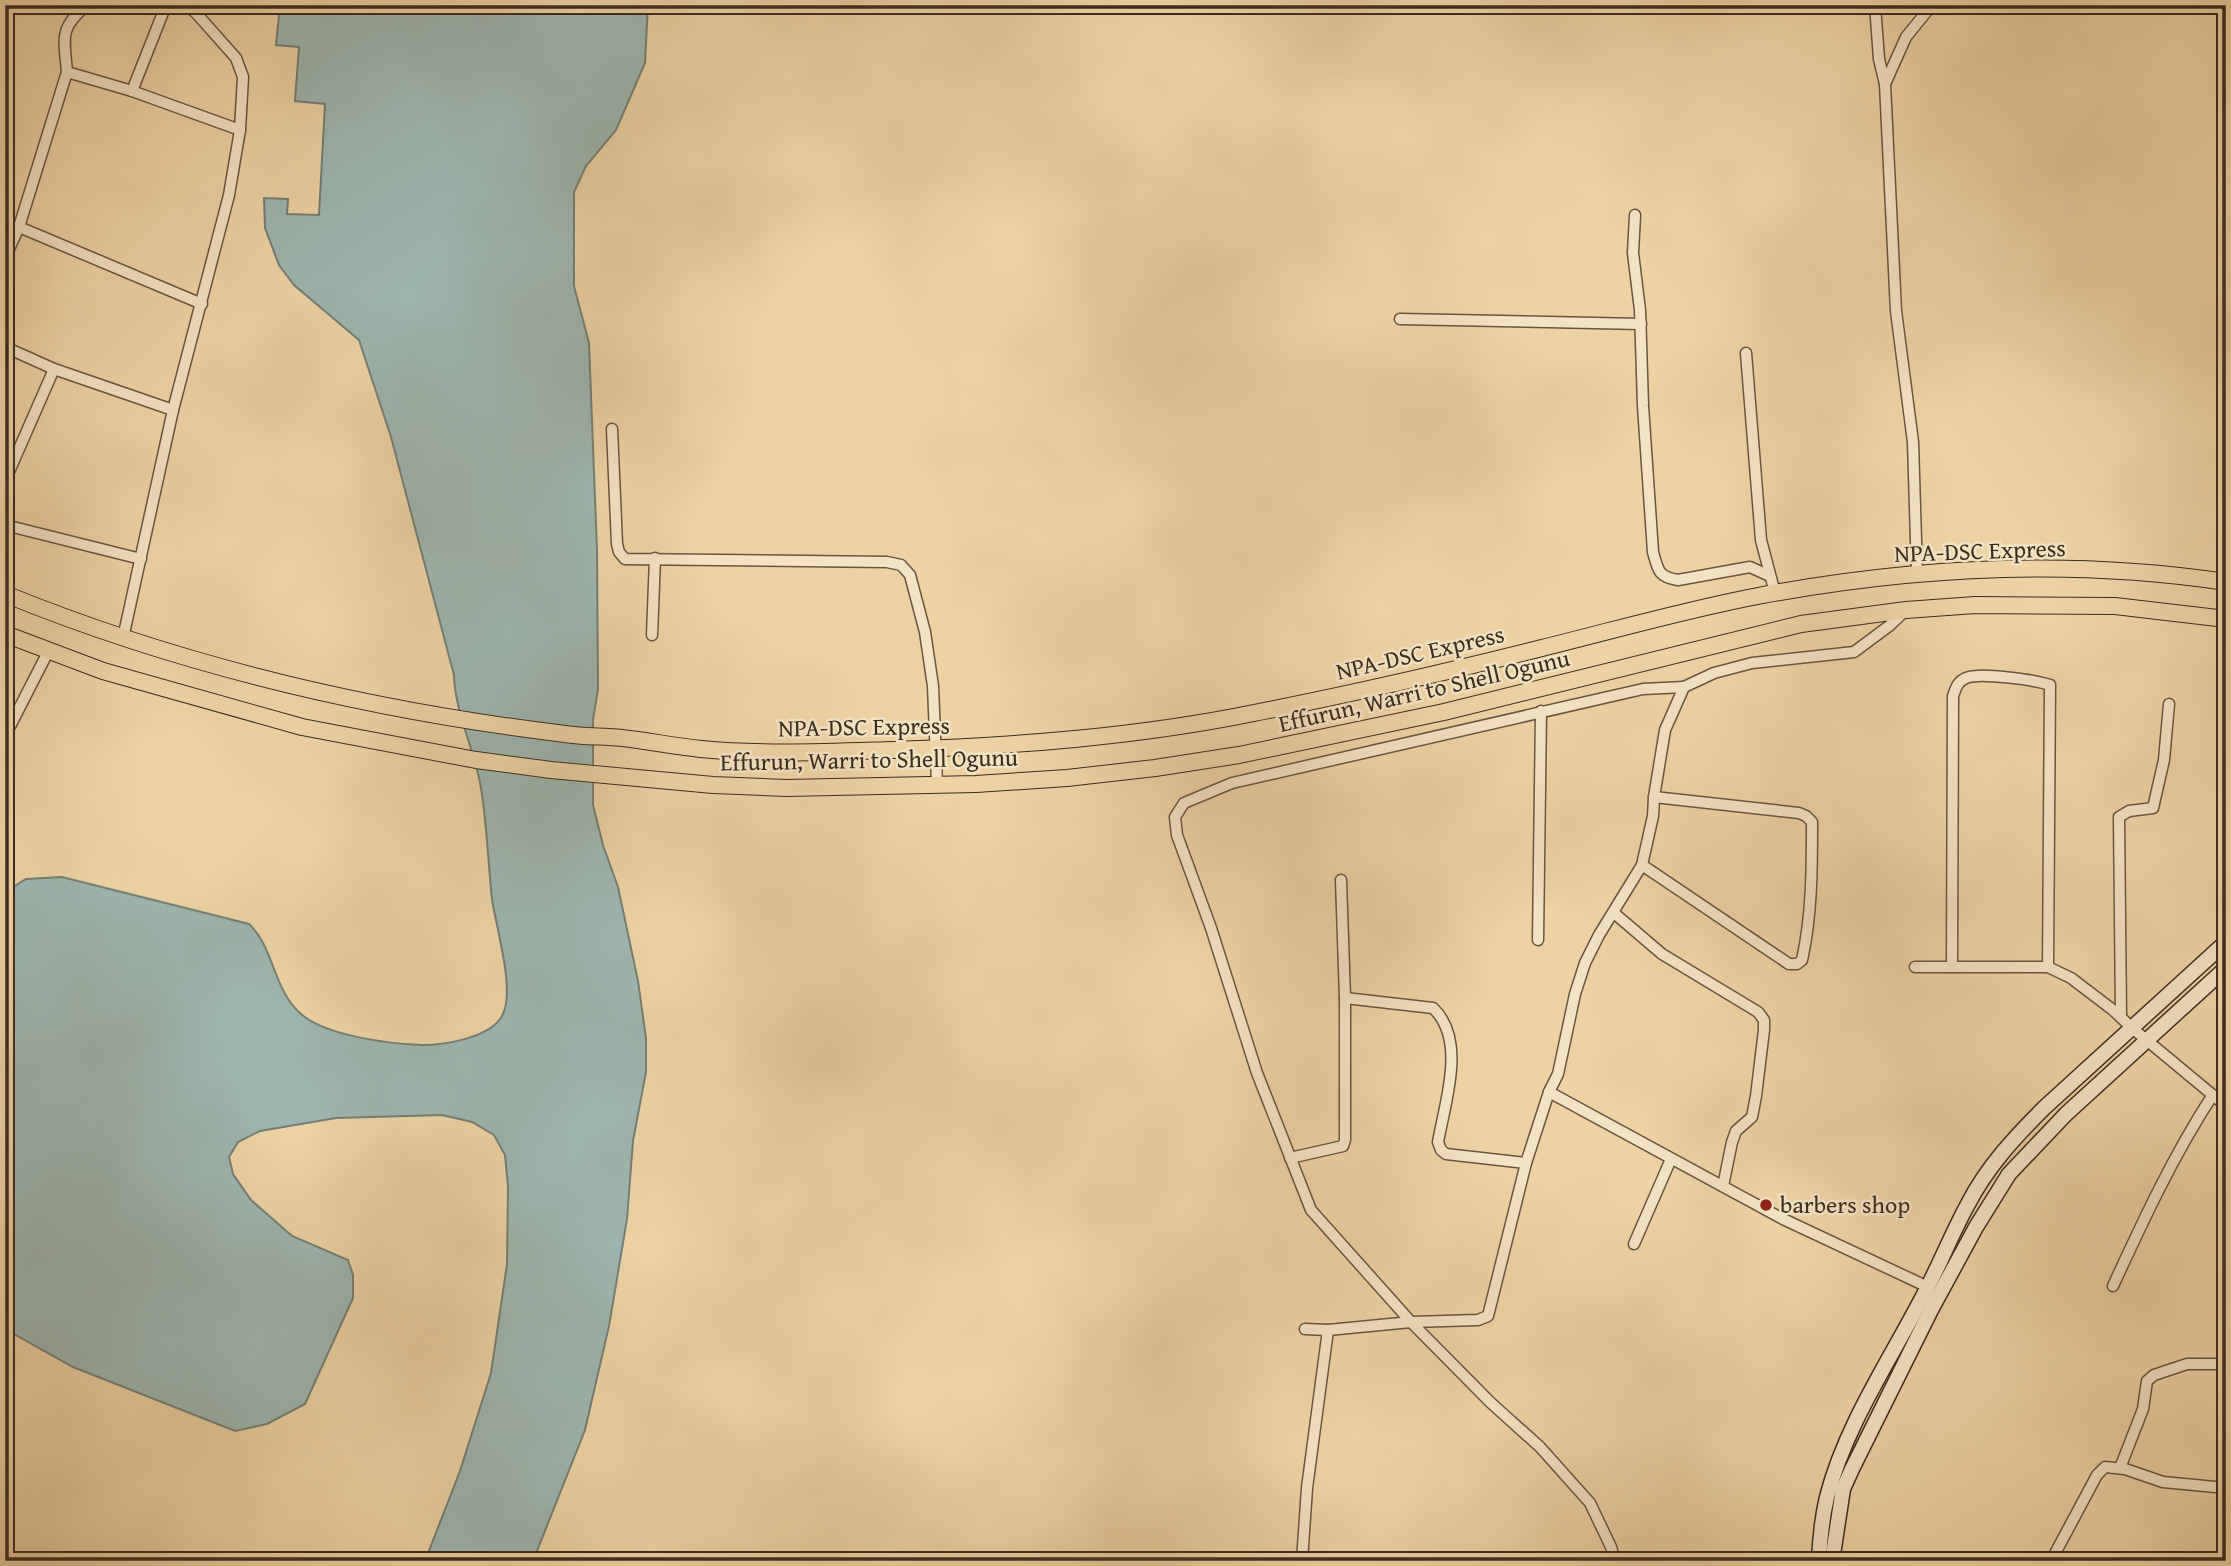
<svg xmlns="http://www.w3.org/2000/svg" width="2231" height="1566" font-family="'Gentium Book Plus',serif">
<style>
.water{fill:#9cb6af;stroke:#757f76;stroke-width:2}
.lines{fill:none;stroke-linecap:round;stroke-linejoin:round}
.street-casing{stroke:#685641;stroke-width:13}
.secondary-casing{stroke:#3b2d20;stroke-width:17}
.primary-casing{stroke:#3b2d20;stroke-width:18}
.street{stroke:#f3e2c4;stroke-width:10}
.secondary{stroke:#f3e2c4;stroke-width:14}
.primary{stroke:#edd3a4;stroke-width:16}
.poi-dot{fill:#8f2418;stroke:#f3e2c4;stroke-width:2.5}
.labels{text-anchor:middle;stroke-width:5;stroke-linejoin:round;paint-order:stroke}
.street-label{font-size:24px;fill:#3b2d20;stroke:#f3e2c4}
.poi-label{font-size:24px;fill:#3b2d20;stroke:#f3e2c4;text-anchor:start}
</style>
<rect width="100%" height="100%" fill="#edd3a4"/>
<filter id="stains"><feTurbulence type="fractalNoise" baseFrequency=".00286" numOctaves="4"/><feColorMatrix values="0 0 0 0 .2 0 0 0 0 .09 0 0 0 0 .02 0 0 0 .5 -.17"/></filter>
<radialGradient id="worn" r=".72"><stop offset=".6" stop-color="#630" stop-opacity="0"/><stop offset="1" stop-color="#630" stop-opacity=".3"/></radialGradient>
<path class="water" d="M280,5H648L645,63L616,130L586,166L574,192V286L589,343L597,550L598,689L593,720V805L603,845L618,887L638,981L646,1038V1072L633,1141L627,1219L609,1326L585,1430L533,1561H425L460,1471L491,1373L507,1264L508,1187L505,1155L494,1135L472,1122L442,1115L336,1118L260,1131L238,1142L229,1157L233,1174L251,1200L292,1236L348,1260L353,1275V1298L305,1404L267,1424L235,1431L73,1367L5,1329V892L26,879L62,877L249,924C274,947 273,990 301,1014C326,1036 390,1044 423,1045C446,1045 493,1037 503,1014C515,989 496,927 492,899C488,862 487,825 481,788C475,750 455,714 454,675L391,437L359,340L294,285L279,265L265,228L264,198L288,199L287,214L319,215L325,104L295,101L299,47L276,45Z"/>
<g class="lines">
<defs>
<g id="street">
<polyline points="1875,5 1879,59 1885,84 1896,311 1913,442 1917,573"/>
<polyline points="67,72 132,91 240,130"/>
<polyline points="1885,84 1906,37 1932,5"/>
<polyline points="132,91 166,5"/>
<path d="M1635,215L1633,253L1640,310L1643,406L1653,552C1658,570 1658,577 1678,580L1750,567L1770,576"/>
<polyline points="19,227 202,304"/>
<path d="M5,258L19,227L67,72C64,37 59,28 87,5"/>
<polyline points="1400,319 1641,324"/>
<polyline points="5,347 54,369 173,410"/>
<polyline points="1746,353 1761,540 1775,593"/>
<polyline points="612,429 617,544 619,552 625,559 887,562 901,565 910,575 925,632 933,686 937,784"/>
<polyline points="5,481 54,369"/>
<polyline points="5,525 141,559"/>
<polyline points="652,635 655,558"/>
<polyline points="123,638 173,410 229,195 240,130 243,77 236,58 196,13 186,5"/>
<polyline points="5,736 49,650"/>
<path d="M1642,865L1789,964H1797L1802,960C1812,915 1812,868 1812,822L1806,816L1799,813L1654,797"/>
<polyline points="1614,913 1662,954 1758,1012 1764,1020 1764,1030 1756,1096 1752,1117 1736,1131 1732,1142 1723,1186"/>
<polyline points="1538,940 1541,711"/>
<polyline points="1915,967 2048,967 2071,978 2113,1010 2132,1028 2226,1106"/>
<path d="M1952,967L1953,696C1956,688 1957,682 1966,678C1980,672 2035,680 2050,685L2048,967"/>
<path d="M1345,998L1433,1008C1467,1040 1445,1102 1438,1142L1441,1150L1446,1154L1526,1163"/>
<polyline points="2121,1017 2119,817 2129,811 2153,808 2164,760 2169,704"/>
<polyline points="1549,1092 1783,1219 1928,1287"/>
<polyline points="1290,1158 1343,1146 1345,1140 1345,998 1341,880"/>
<polyline points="1634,1244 1671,1159"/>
<path d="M2113,1286C2143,1221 2173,1156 2212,1096"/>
<polyline points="1305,1329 1328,1330 1411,1322 1478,1320 1488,1316 1526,1163 1549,1092 1558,1074 1575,994 1585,963 1599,935 1642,865 1653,816 1654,797 1665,730 1684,687 1714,673 1752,663 1854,652 1889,626 1906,610"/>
<polyline points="2120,1468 2143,1409 2147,1381 2154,1375 2187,1364 2226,1364"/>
<polyline points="1302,1561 1307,1488 1328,1330"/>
<polyline points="1615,1561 1611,1547 1590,1503 1540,1447 1490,1402 1411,1322 1311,1210 1257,1073 1211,928 1177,835 1175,817 1184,803 1232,783 1643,689 1684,687"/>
<polyline points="2051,1561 2097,1475 2105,1467 2125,1469 2163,1482 2226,1488"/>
</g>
<g id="secondary">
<path d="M1819,1561C1820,1539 1822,1518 1827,1497C1845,1427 1888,1363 1921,1300C1938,1269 1951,1235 1968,1204C1987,1167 2015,1137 2044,1108L2226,942"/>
<polyline points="1832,1561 1843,1489 1852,1469 1931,1310 1976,1227 2009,1174 2066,1114 2226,968"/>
</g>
<g id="primary">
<path d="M5,594C182,666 376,711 565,734C584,737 603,736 622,738C648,741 674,746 701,749C764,755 829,752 893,750C1014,746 1136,737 1254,713C1351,694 1447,672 1542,648C1615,630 1688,609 1763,595C1915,567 2073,559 2226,582"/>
<polyline points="5,634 103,671 302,727 476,760 551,770 713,785 786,788 976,784 1067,778 1155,768 1239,755 1444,712 1801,624 1906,610 1975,605 2115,606 2226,619"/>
</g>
</defs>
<use href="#street" class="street-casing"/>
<use href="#secondary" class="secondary-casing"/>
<use href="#primary" class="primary-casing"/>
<use href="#street" class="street"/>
<use href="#secondary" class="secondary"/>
<use href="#primary" class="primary"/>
</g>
<circle class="poi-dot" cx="1766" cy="1205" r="7"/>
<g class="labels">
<g class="street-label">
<text transform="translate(1980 551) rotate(-2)" y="8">NPA-DSC Express</text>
<text transform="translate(1420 653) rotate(-13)" y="8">NPA-DSC Express</text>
<text transform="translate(1424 691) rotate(-13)" y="8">Effurun, Warri to Shell Ogunu</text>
<text transform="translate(864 727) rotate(-1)" y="8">NPA-DSC Express</text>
<text transform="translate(869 760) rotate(-1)" y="8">Effurun, Warri to Shell Ogunu</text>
</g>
<g class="poi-label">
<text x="1780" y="1213">barbers shop</text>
</g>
</g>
<rect width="2231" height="1566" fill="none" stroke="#edd3a4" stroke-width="28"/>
<rect x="7" y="7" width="2217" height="1552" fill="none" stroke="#3b2d20" stroke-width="3.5"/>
<rect x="14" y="14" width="2203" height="1538" fill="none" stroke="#3b2d20" stroke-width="2"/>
<rect width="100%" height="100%" filter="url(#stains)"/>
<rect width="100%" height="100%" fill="url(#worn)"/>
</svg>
